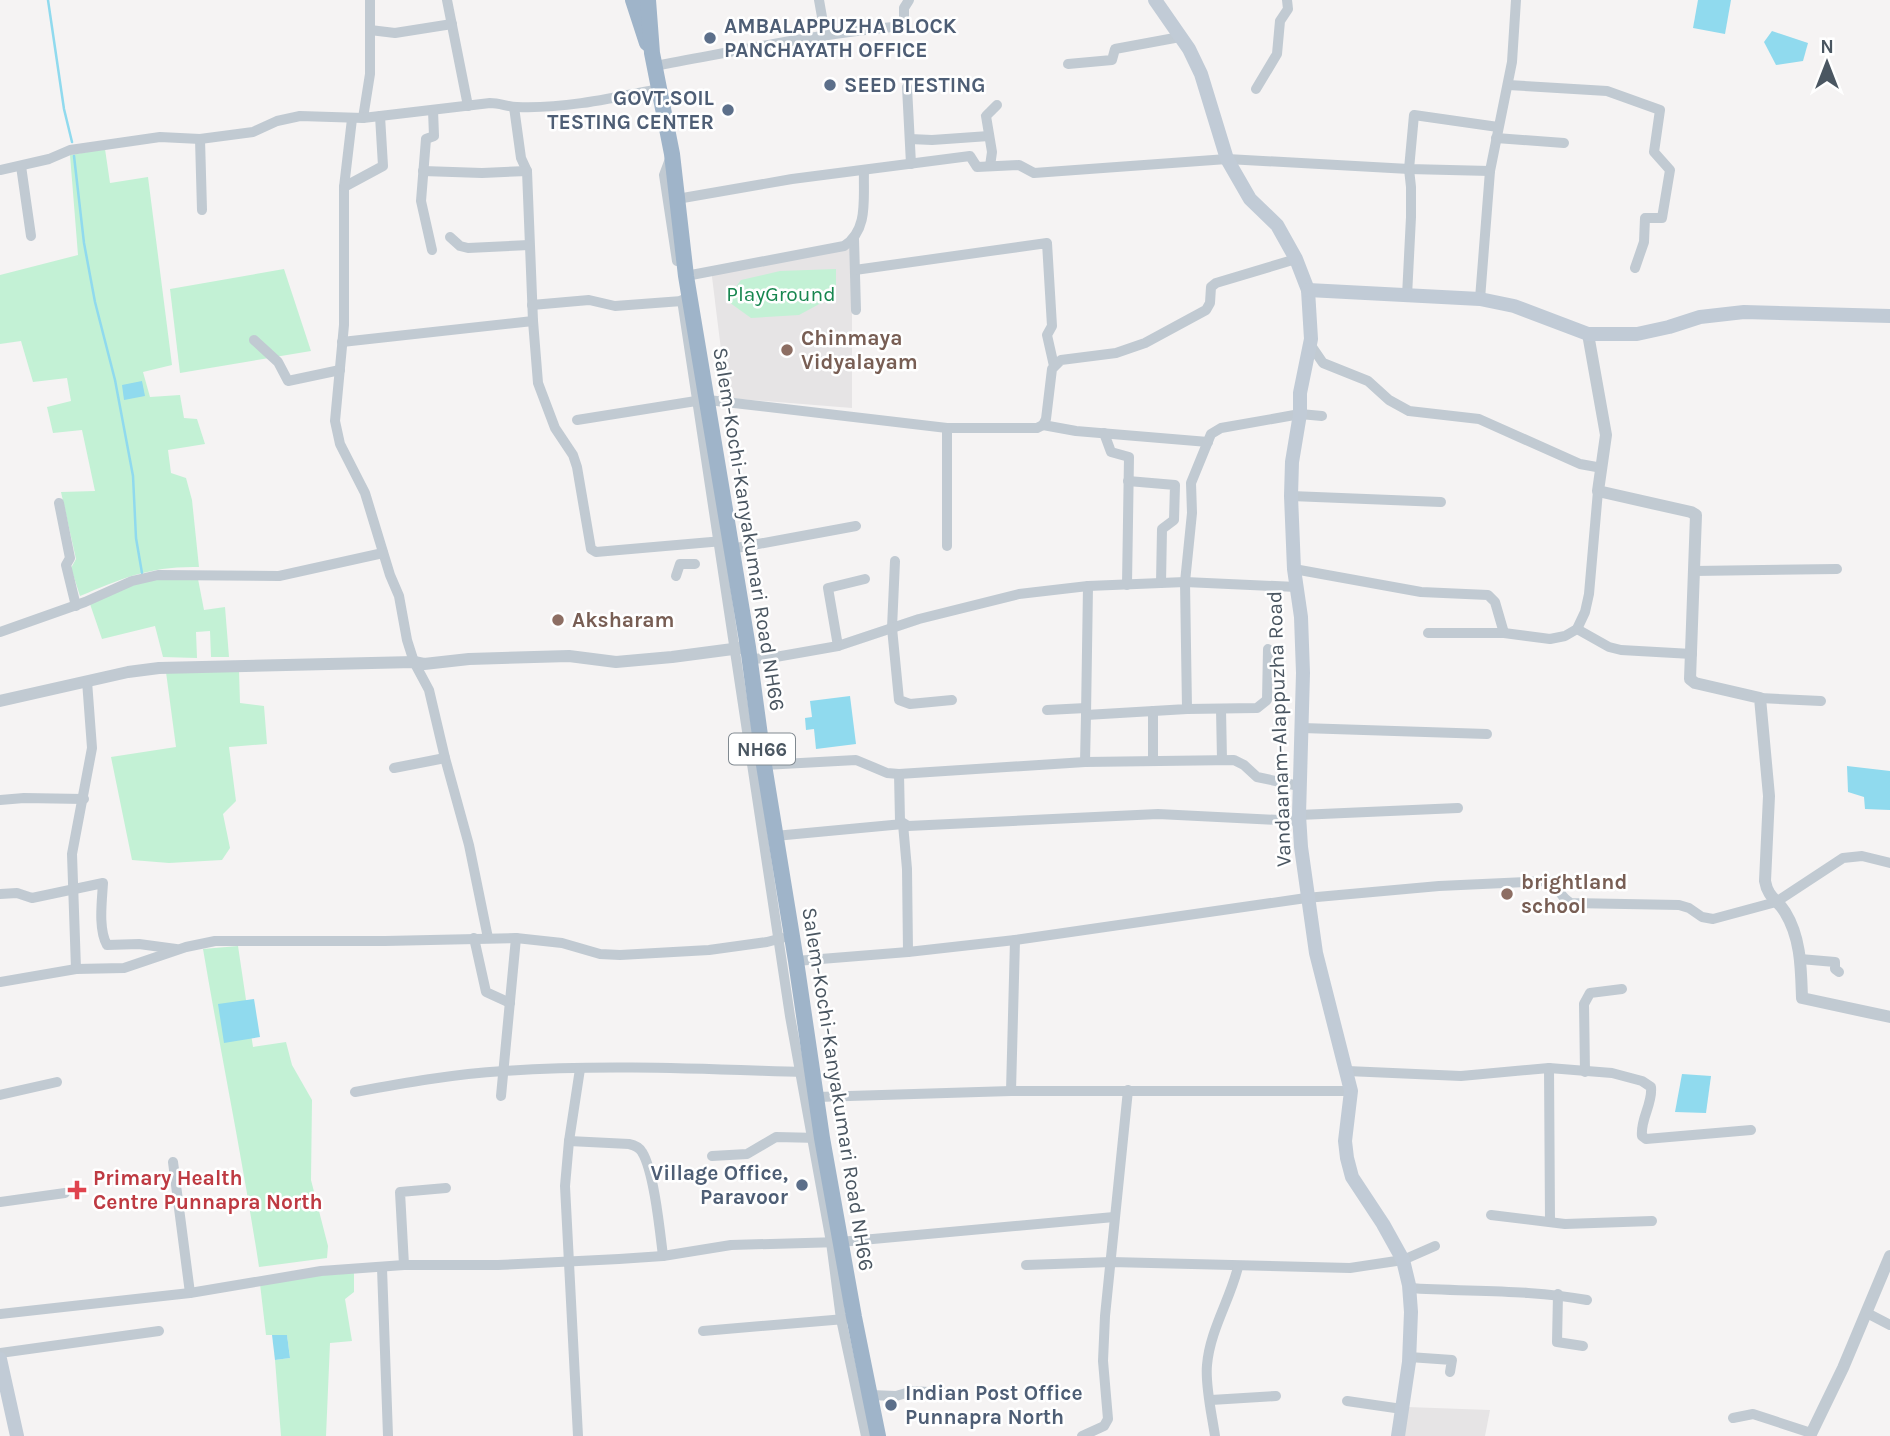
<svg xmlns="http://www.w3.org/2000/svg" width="1890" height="1436" font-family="Karla,sans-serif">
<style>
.education{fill:#e6e4e5}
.green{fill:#c3f1d5}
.water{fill:#90daee}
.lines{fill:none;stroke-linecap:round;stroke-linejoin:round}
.stream{stroke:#90daee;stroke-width:2.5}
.minor{stroke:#c1cad2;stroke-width:10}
.tertiary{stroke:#c1cad2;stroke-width:12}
.secondary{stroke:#c1cbd6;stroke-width:14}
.trunk{stroke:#9fb4c9;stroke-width:16}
.service-dot{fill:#5c6f8a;stroke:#fff;stroke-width:2.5}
.education-dot{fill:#8d6e63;stroke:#fff;stroke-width:2.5}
.health-dot{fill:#e0444e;stroke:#fff;stroke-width:2.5}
.labels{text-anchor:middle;stroke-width:5;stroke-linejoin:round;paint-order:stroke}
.shield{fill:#fff;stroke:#808990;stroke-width:2}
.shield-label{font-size:19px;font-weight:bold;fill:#4a5661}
.service-label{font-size:21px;font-weight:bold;fill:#4e5e75;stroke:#fff;text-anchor:start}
.park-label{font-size:21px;fill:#17864f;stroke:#fff}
.education-label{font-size:21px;font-weight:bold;fill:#785e54;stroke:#fff;text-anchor:start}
.street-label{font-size:21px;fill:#4a5661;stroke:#fff}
.health-label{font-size:21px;font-weight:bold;fill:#be3a42;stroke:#fff;text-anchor:start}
</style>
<rect width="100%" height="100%" fill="#f5f3f3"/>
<g class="education">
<polygon points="850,247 852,302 852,408 727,398 711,269"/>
<polygon points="1407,1407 1490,1410 1485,1436 1403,1436"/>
</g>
<g class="green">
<path d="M105,149L110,183L148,177L172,365L143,372L150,397L180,395L184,418L197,419L205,444L168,450L171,473L186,478L192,500L199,567C150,566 123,578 80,596L71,568L76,559L61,492L95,491L82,430L53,433L47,407L71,401L67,378L33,382L21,341L0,344V275L78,255L70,155Z"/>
<polygon points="284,269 311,351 180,373 170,289"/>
<polygon points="836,269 836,295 799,315 751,318 726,300 741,280 780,271"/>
<polygon points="175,578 198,579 204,610 225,607 229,657 211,657 210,631 196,632 197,658 163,657 155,626 102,639 90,604 141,581"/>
<polygon points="239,671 240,703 264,706 267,744 229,747 236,801 223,814 230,848 222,860 169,863 132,860 111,757 176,747 166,672"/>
<path d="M238,946L253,1047L286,1042L292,1065L312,1100L311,1180L328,1246L327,1258L259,1267C243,1161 221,1055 203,949Z"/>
<polygon points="354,1273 354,1292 345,1299 352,1341 330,1343 326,1436 281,1436 275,1360 290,1358 287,1335 266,1335 260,1284 312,1276"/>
</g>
<g class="water">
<polygon points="1698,0 1731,0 1725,34 1693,28"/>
<polygon points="1772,31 1808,43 1803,61 1776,65 1764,42"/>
<polygon points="142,381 145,396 124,400 122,385"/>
<polygon points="850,696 856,744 816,749 814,729 806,730 805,718 812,717 810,701"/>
<polygon points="1847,766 1890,771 1890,810 1865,809 1864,797 1848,792"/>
<polygon points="254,999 260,1037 224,1043 218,1004"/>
<polygon points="1682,1074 1711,1076 1706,1113 1675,1112"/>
<polygon points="272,1335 287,1335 290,1358 275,1360"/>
</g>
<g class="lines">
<g class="stream">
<polyline points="48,0 64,109 72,142"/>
<polyline points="74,156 84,243 95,302 115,380 133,476 136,538 142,573"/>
</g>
<g class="minor">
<polyline points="447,0 468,106"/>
<polyline points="819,0 825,34"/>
<polyline points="370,30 395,33 452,24"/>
<polyline points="1068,64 1112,60 1115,49 1180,37"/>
<path d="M654,66C738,51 820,33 904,26V8L909,0"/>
<polyline points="1508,85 1607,91 1660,110 1654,152 1670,170 1662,218 1645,218 1644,242 1635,268"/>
<polyline points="907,87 911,164"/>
<polyline points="1256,89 1277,54 1280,21 1288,9 1287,0"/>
<polyline points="514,107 521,158 527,171 533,321 538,383 555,428 573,455 577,467 591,549 596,552 723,541"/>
<polyline points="363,118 370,74 370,0"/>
<polyline points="352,119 344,187 344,325 335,421 340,444 365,493 390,575 399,596 407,640 414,662 429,690 445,758 469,845 488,938"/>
<polyline points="1496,138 1564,143"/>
<polyline points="200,139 202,210"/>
<polyline points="910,139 932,140 989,136"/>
<polyline points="670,159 664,175 677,261"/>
<polyline points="21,166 31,236"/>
<polyline points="990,166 992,152 986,116 997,105"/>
<path d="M0,170L49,159L70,150L160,137L200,139L253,132L277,121L300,116L363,118L490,103C500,103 508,107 517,107C564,109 613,98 659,89"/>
<polyline points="423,171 482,173 527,171"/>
<polyline points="344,187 383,166 380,116"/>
<polyline points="677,199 792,179 970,156 977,167 1019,165 1034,173 1227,159 1409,169 1490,171"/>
<polyline points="450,237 460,246 468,248 529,245"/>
<polyline points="854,239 856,310"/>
<polyline points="432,250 421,201 426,139 434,136 433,110"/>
<polyline points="855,270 1047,243 1052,326 1047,335 1054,366"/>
<path d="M686,276L844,246C869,230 863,198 864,171"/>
<polyline points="1407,296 1411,217 1411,187 1409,169 1414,115 1498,127"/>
<polyline points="1480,299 1490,171 1512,62 1516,0"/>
<polyline points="682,300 790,1016 831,1242 841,1319 866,1436"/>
<polyline points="532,305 589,300 615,306 682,301"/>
<polyline points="254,340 278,362 288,381 340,370"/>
<polyline points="342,342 533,321"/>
<polyline points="1310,344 1323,363 1368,381 1389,400 1409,411 1479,419 1580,464 1602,468"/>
<polyline points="708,400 947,428 1037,428 1043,425 1046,419 1052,369 1061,360 1116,353 1145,343 1206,310 1210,303 1211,287 1216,283 1296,259"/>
<polyline points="577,420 696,401"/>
<polyline points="1043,425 1076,431 1208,442"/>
<polyline points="947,428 947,546"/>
<polyline points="1104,433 1111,452 1129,457 1127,585"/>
<polyline points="1128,481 1175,485 1174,520 1162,529 1161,583"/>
<polyline points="1291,496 1441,502"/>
<polyline points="59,503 70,558 66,565 76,606"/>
<polyline points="731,549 856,526"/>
<polyline points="895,561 892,628 899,700 910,704 952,700"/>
<polyline points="1294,569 1421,592 1488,595 1495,602 1504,633"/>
<polyline points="1694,571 1837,569"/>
<polyline points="676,576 680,564 695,564"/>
<polyline points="1577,629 1609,647 1621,650 1692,654"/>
<polyline points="0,632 85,602 132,581 158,575 279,576 383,553"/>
<polyline points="1428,633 1504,633 1550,639 1565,636 1577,629 1585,612 1589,594 1598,491"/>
<polyline points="838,646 828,588 865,579"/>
<polyline points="750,659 770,658 838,646 919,619 1019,594 1088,586 1185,582 1296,587"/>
<polyline points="1760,698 1821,701"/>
<polyline points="1187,709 1257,708 1267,700 1268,649"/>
<polyline points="1221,709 1222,760"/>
<polyline points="1047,710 1086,708"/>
<polyline points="1153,711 1153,761"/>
<polyline points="1086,715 1088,586"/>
<polyline points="1302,728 1487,734"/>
<polyline points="1085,762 1086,715 1187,709 1185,582 1192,513 1191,483 1211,434 1221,428 1300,414 1322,416"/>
<polyline points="764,765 856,760 887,773 899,774 1085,762 1234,760 1244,765 1257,777 1299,786"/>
<polyline points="394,768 445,758"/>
<polyline points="899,774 900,821 908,826 1158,814 1299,821"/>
<polyline points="0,800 24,798 84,799"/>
<polyline points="1299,815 1458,808"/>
<polyline points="775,836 903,824 907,869 908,952"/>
<path d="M0,894L17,893L32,898L103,883C102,901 98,929 107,945L139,944L176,949"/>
<polyline points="474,938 486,992 510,1003"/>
<polyline points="1800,959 1835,962 1835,969 1839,972"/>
<path d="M796,961L908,952L1015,940L1306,898L1439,886L1546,881C1560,884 1559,898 1571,903L1679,905L1689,908L1702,917L1713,919L1776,902L1843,858L1862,856L1890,863"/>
<polyline points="76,969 72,854 92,748 87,681"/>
<polyline points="0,982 76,969 124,968 186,947 215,941 385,941 516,938 562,943 600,954 620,955 709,950 767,942 782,938"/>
<polyline points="1549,1068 1550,1221"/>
<path d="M1347,1071L1461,1076L1549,1068L1612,1073L1642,1081L1651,1087C1653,1104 1640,1119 1642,1136L1646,1139L1751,1130"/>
<polyline points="1585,1072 1584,1004 1590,993 1622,989"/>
<polyline points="1011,1091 1015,940"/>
<path d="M355,1092C404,1083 453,1074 504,1071C603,1064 704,1069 804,1072"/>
<polyline points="0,1095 57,1082"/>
<polyline points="501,1096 516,938"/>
<polyline points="817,1097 1011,1091 1351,1091"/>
<path d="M569,1141L629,1144C634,1145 639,1147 642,1152C654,1171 660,1232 663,1256"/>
<polyline points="712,1156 747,1154 776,1137 819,1138"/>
<polyline points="173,1162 190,1293"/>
<polyline points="0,1202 65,1193"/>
<polyline points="1491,1215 1565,1224 1652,1221"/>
<polyline points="404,1265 400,1192 446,1188"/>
<polyline points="1026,1265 1111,1262 1350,1268 1403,1260 1435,1246"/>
<polyline points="382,1268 388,1436"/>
<path d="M1409,1288C1468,1292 1529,1289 1587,1300"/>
<polyline points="1558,1294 1557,1342 1583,1346"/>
<polyline points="1867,1313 1890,1325"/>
<polyline points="0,1314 190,1293 321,1271 404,1265 498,1265 619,1259 663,1256 731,1245 840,1242 1114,1217"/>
<polyline points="703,1331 845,1319"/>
<polyline points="0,1353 159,1331"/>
<polyline points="1409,1357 1452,1360 1450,1372"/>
<polyline points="870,1395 896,1396 913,1391 959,1394"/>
<polyline points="1211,1400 1276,1396"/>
<polyline points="1347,1401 1402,1409"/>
<polyline points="1733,1418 1753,1414 1811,1433"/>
<polyline points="578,1436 565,1186 569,1141 580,1069"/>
<polyline points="1082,1436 1104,1426 1108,1419 1103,1361 1105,1316 1128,1090"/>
<path d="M1215,1436C1212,1415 1205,1386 1207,1365C1210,1330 1230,1300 1238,1267"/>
</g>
<g class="tertiary">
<path d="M1588,334L1606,435L1598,491L1691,512L1696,515L1690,679L1695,683L1760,698L1769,796L1765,881C1768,898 1777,899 1785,912C1801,938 1801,968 1802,998L1890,1017"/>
<polyline points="0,701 128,672 159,668 414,662 424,664 469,659 569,656 616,662 672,657 748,647"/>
<polyline points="1810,1436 1843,1368 1890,1256"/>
</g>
<g class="secondary">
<polyline points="1155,0 1189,49 1201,74 1227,159 1250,199 1277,225 1296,259 1308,290 1311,339 1300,393 1300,414 1292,462 1291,496 1294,569 1301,617 1303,673 1299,815 1301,847 1316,953 1351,1091 1345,1141 1347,1158 1352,1177 1383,1224 1403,1260 1409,1285 1411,1312 1409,1362 1398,1436"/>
<polyline points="1308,290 1480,299 1514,306 1588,334 1637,334 1669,327 1700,317 1744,312 1890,316"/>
<polyline points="0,1359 17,1436"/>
</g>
<g class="trunk">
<polyline points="633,0 647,43"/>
<polyline points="648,0 652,53 672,154 686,276 748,647 764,765 796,961 822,1138 854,1317 878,1436"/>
</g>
</g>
<g class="service-dot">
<circle cx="710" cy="38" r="7"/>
<circle cx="830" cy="85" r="7"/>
<circle cx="728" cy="110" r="7"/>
<circle cx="802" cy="1185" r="7"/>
<circle cx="891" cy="1405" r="7"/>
</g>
<g class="education-dot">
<circle cx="787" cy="350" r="7"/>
<circle cx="558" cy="620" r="7"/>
<circle cx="1507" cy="894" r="7"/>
</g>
<path class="health-dot" d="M73.5 1179.5h7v7h7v7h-7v7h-7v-7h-7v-7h7z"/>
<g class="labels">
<rect class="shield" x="729" y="733.5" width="66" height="31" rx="5"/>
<g class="shield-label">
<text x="762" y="756">NH66</text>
</g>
<g class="service-label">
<text x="724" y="33">AMBALAPPUZHA BLOCK<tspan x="724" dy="24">PANCHAYATH OFFICE</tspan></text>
<text x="844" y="92">SEED TESTING</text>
<text x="714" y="105" text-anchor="end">GOVT.SOIL<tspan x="714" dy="24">TESTING CENTER</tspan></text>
<text x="788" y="1180" text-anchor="end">Village Office,<tspan x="788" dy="24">Paravoor</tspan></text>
<text x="905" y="1400">Indian Post Office<tspan x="905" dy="24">Punnapra North</tspan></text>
</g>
<g class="park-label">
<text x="781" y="301">PlayGround</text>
</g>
<g class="education-label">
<text x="801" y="345">Chinmaya<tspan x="801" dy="24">Vidyalayam</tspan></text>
<text x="572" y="627">Aksharam</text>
<text x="1521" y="889">brightland<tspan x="1521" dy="24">school</tspan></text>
</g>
<g class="street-label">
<text transform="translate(749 529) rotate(81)" y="7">Salem-Kochi-Kanyakumari Road NH66</text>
<text transform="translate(1279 729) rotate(-92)" y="7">Vandaanam-Alappuzha Road</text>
<text transform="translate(838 1089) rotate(81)" y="7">Salem-Kochi-Kanyakumari Road NH66</text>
</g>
<g class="health-label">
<text x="93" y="1185">Primary Health<tspan x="93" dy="24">Centre Punnapra North</tspan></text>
</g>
</g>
<g transform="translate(1827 63)" stroke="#ffffff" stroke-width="5" paint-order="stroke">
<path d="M0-5L12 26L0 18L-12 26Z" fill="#4a5661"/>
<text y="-10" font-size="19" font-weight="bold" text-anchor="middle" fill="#4a5661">N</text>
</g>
</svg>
